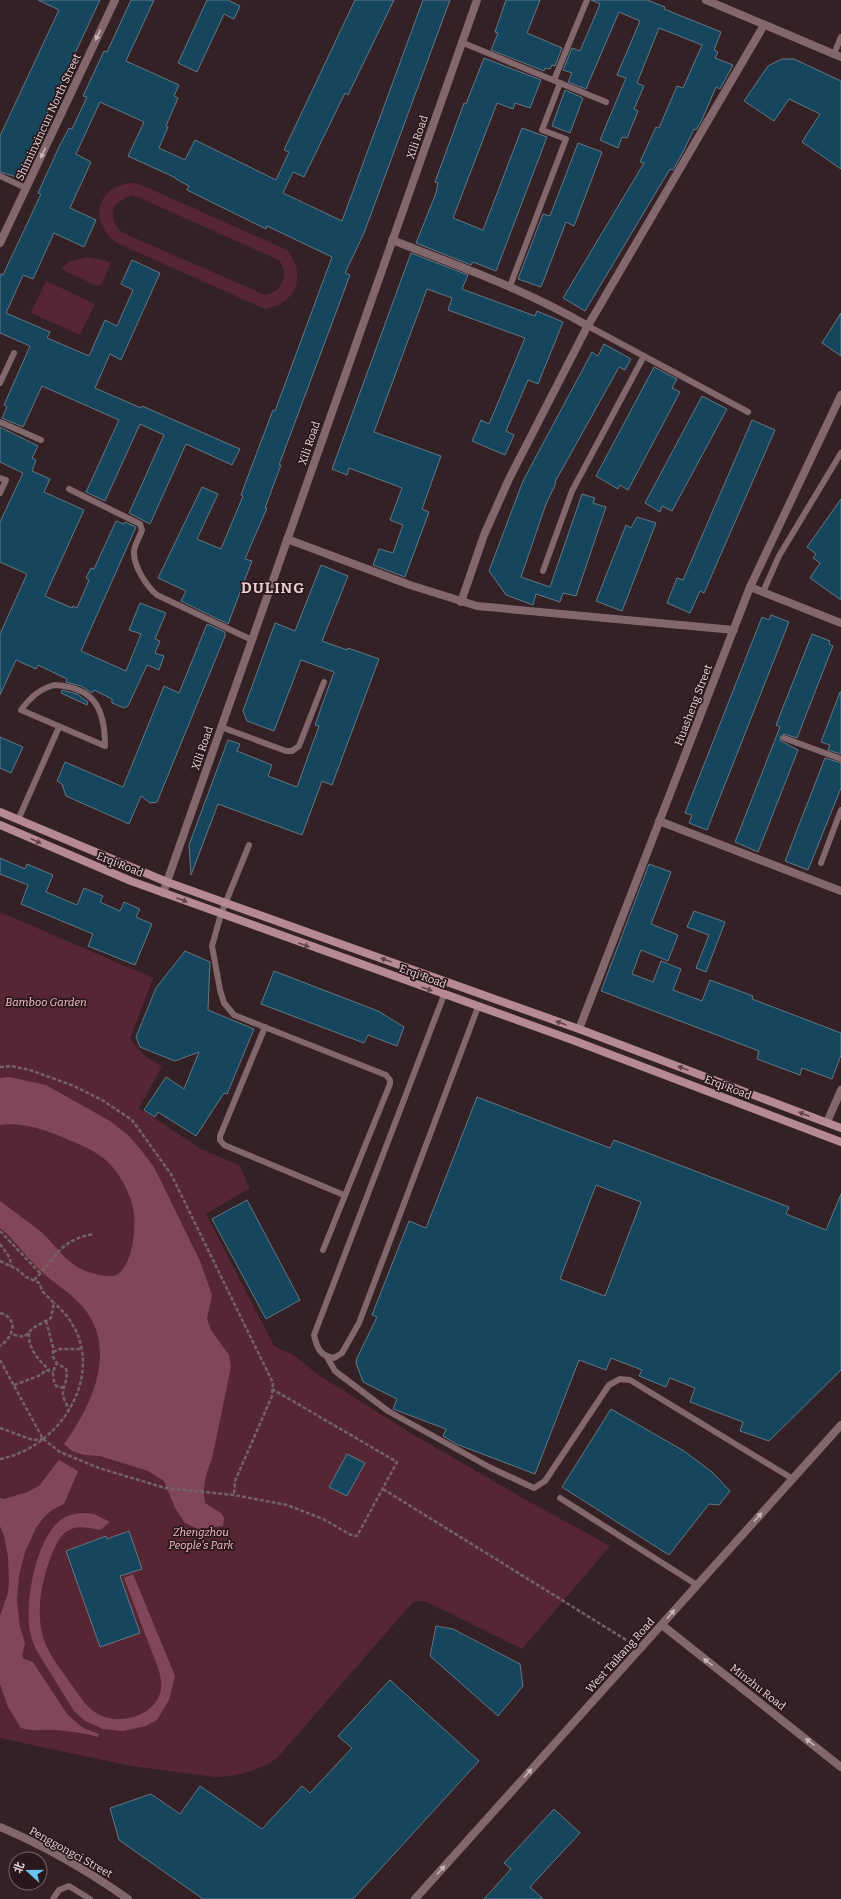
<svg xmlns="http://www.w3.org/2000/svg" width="841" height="1899" font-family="Bitter,'Noto Sans SC',serif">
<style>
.green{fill:#572635;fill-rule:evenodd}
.water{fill:#814758}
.building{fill:#15465d;stroke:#637884;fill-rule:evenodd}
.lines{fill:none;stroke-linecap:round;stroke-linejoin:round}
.path{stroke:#736266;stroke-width:2.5;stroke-dasharray:4 2;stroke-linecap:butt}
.service{stroke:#82676d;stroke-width:6}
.minor{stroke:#82676d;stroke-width:8}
.tertiary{stroke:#82676d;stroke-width:8}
.secondary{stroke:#b68a95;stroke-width:8}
.oneway{fill:#c8b6ba}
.oneway2{fill:#62454c}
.labels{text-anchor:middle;stroke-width:3.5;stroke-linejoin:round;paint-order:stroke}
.street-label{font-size:11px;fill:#e6d8db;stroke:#2a171c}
.park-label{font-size:11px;font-style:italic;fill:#f8c0ce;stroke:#2a171c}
.district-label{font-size:15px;font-weight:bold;letter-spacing:1px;fill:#e7ccd2;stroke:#2a171c}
</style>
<rect width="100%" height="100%" fill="#342126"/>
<g class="green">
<path d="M130,183L139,184L287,250C307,274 297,304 265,309L117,243C89,223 95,188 130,183ZM133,195L279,260C290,274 282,293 265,295L121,232C106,213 112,201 133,195Z"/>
<polygon points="86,257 104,260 111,263 101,285 97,286 61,269 68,262"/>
<polygon points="46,281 95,304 80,335 31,313"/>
<path d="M0,912L153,978L130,1039L145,1056L162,1066L139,1108L201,1149L239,1165L250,1188L206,1214L274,1346L295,1356L317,1374L414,1435L526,1500L610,1546L522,1649L425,1601L413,1602L277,1758C259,1771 237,1776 215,1777L131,1766L0,1738Z"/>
</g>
<g class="water">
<path d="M9,1077L46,1085L110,1121L129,1136L141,1150L154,1167L200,1261L212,1295L207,1319L211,1330L229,1355L231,1367L212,1459C206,1473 202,1487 205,1503L221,1513L224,1518L223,1526L198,1529L185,1523L175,1508L164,1481L148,1471L100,1456L84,1455L72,1451L64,1444C92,1406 119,1348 82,1306C69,1291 50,1281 36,1266C23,1253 14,1239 0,1228V1201C13,1211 28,1221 41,1232C56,1245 64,1261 83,1270C91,1273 104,1277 113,1276C133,1272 137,1224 133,1208C130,1192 120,1175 109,1163C96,1150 78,1144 62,1137C44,1129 20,1122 0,1125V1078Z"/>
<path d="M59,1460L78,1471L64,1504L52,1510L44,1517L36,1528L25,1552L19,1575L17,1600L20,1627L25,1643L22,1656L24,1659L33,1662L67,1714L83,1728L99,1734L98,1737C84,1733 70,1731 55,1730C43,1729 33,1732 21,1728L8,1707L0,1684V1616L8,1593L9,1582L8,1556L4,1536L0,1526V1498L4,1499L27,1492L39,1486Z"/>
<path d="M86,1513L94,1514L110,1522L100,1530C73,1523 62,1528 52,1554C40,1584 33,1622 49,1651C55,1663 64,1673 71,1684C80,1696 87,1710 102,1716C126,1726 165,1711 161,1681C160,1669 154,1658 150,1647C141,1624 133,1601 124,1578L133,1574L175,1676L169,1700L157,1720L146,1726L123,1731L103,1729L85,1721L74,1711L35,1648C32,1640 30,1633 29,1625C26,1596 37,1533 65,1517C71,1514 79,1513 86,1513Z"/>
</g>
<g class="building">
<polygon points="38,0 100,0 17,177 0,172 0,136 59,10"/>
<polygon points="131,0 154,0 126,61 179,85 174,96 178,98 166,126 168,127 159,148 185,160 195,140 276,180 289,152 284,150 355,0 394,0 348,95 345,93 304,177 293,172 283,193 342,221 423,0 450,0 364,233 345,273 350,275 279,465 281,465 265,508 267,508 245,559 252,561 228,624 181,601 186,591 158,578 202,487 218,494 197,539 221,549 243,496 241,495 251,468 273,410 275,411 332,257 267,226 266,229 187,190 189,186 176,179 176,178 128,156 144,122 100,102 76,154 91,162 70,208 96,220 84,247 54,233 33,279 23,275 6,313 50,332 47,338 89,356 105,320 117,326 133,290 121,284 132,260 160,273 121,360 110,354 95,388 141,408 142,406 240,449 232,465 186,444 150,524 129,513 164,435 140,424 105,501 86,492 119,420 42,386 23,427 2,418 7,407 4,405 30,346 0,333 0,274 3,275 41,194 38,193 59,147 69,128 72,129 87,97 83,96 104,51 107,52"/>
<polygon points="207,0 228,0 240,6 234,19 224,14 197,72 178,63"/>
<polygon points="506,0 540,0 527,33 562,48 555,66 552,65 550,69 545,68 544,71 491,50 498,33 495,32"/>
<polygon points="591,0 647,0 665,7 664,9 721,32 714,50 718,52 715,58 733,65 720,89 716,87 701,122 696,130 694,129 684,150 673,170 670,169 585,311 563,298 644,163 640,162 656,127 659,128 677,86 683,88 702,45 659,28 637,83 644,86 634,109 638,111 627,138 622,137 618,148 600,140 626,78 617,75 640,21 619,12 586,89 568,82 572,73 563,70 572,48 580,51 600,4"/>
<polygon points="484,58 541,80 530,108 515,103 513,109 497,103 453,218 483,230 522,128 547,137 496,271 473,262 471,265 416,243 436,193 438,183 435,182 464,103 466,104"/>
<polygon points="782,59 794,59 841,81 841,169 802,142 820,114 789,99 774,121 744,101 768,66"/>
<polygon points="565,90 583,98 570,133 552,126"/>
<polygon points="578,143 602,152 574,226 566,222 541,287 518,279 543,214 550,216"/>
<polygon points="411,253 468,275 462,289 535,316 537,311 563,322 538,384 528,380 506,431 514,435 505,455 472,441 481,420 489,424 525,338 448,310 452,298 427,289 374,432 441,456 422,509 429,512 405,577 373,565 379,549 393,553 403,525 390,520 402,488 349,468 347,475 332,469"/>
<polygon points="841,313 841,356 822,343"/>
<polygon points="604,344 631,359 625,370 619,367 555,482 556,483 546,504 521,577 550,587 582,494 595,498 593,503 606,507 576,596 563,593 560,602 536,594 533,605 506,595 489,571 523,481 592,352 598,356"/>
<polygon points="654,367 677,379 672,388 680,392 628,490 620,485 618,489 596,476"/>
<polygon points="702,396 727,409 672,511 662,506 660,512 645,503"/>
<polygon points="752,420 775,430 704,593 700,591 690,613 667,603 677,578 683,580"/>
<polygon points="0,427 38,446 32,458 36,460 32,471 50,479 44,492 84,510 45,596 72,608 73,606 77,608 89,580 86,578 91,568 94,569 116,521 124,524 125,522 136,527 81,651 126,671 141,634 129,630 140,603 166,613 155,639 160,641 155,653 164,656 159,670 147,665 128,706 124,708 112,703 112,699 94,690 92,693 81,686 66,682 67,679 38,665 36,669 16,660 0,695 0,634 27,574 0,562 0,522 23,473 0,462"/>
<polygon points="841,499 841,600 810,578 820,563 813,558 816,554 807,547"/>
<polygon points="637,517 656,523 622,611 596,601 626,525 631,528"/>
<polygon points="321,565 348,576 322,641 347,650 348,648 379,659 332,785 322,781 302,835 218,804 191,875 189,845 228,740 240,744 237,751 272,765 268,776 297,787 319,726 315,725 334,672 301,660 274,731 247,721 243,711 275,623 295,631"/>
<polygon points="771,615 789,622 707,830 689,823 692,815 685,813 762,617 769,620"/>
<polygon points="207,624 225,632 225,636 157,802 150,803 141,796 129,824 66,796 62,784 57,781 65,762 123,787 164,686 179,693"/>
<polygon points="812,634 830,641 829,644 833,646 797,738 784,734 780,737 781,741 798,750 758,852 735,842 780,727 776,725"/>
<polygon points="62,690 77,694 88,702 87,705 61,693"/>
<polygon points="840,692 841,692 841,754 828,750 830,745 821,742"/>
<polygon points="0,737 23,747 11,773 0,768"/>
<polygon points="825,758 841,763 841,788 808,870 785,861"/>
<polygon points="0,858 25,869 27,864 53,875 46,892 77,905 84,888 103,896 100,902 120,911 124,902 140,909 136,917 152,924 135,965 88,946 93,934 21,904 28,885 0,874"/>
<polygon points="649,864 671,872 651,924 678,935 668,961 641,950 632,974 653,982 661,961 681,969 673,990 702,1001 710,980 753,996 752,999 841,1033 841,1055 832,1079 802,1068 800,1075 757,1059 759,1051 601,991"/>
<polygon points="694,911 725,922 706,972 696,968 709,935 687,927"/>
<polygon points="185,951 210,962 208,1010 254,1029 227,1094 224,1093 196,1136 158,1112 155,1117 144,1110 166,1077 184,1089 199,1052 175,1061 140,1047 136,1037 156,988"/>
<polygon points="274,971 378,1011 404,1027 397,1046 368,1035 364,1043 261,1004"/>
<path d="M477,1097L610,1148L614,1140L789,1207L786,1214L826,1230L841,1194V1370L769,1441L740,1431L743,1422L690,1402L695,1388L670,1378L666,1387L639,1376L642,1370L611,1358L606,1370L579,1360L535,1474L456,1444L443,1436L446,1429L393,1409L397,1399L363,1382L356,1363L357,1358L377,1317L372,1315L409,1221L426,1228ZM596,1185L641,1202L605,1296L560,1279Z"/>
<polygon points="247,1200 300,1300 266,1319 212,1219"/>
<polygon points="611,1409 684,1451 712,1472 730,1491 719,1505 709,1504 669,1555 562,1487"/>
<polygon points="347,1454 365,1463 347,1496 329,1487"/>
<polygon points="129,1531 142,1569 120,1576 140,1633 100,1647 66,1551 106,1536 107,1539"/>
<polygon points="436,1626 453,1629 520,1664 523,1686 498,1716 430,1656"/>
<polygon points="390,1680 479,1761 353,1899 203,1899 119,1840 110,1808 151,1794 180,1814 200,1786 262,1829 302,1786 310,1793 352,1748 338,1736"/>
<polygon points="554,1809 580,1833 530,1887 543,1899 484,1899 511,1869 504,1863"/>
</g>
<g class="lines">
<g class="path">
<polyline points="0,1067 11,1066 30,1070 74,1086 102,1100 132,1120 171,1174 273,1383 272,1396 235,1481 234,1495"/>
<polyline points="0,1231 41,1274"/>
<polyline points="0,1244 10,1258 11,1266"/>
<polyline points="0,1261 17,1269 26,1277 39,1283 43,1292 54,1303 51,1318 33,1328 24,1337 11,1334"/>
<path d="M34,1280C57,1258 58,1240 94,1234"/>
<path d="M0,1313C20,1319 13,1337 0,1346"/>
<polyline points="46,1321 53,1347 53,1357 57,1363"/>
<path d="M29,1333C28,1349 38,1359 49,1370"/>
<polyline points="53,1352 60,1349 82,1349"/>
<polyline points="0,1360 43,1439 60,1452 99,1468 165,1488 234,1495 287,1505 323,1519 351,1535 357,1536 397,1462 272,1389"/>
<polyline points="14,1385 41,1375 46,1370 53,1372"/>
<path d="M64,1388L56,1386C52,1378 52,1371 57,1363L66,1369C68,1378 65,1382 63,1391C62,1397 66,1403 69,1409"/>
<polyline points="0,1428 33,1440 43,1439"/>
<path d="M0,1459C69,1446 116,1355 54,1303"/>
<polyline points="383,1489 631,1643"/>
</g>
<g class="service">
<polyline points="461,42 606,102"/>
<polyline points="834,54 841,37"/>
<polyline points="554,80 587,0"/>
<polyline points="0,176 26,188"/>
<polyline points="510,286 566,139 542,130 560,83"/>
<polyline points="588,326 748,412"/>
<polyline points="0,383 14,353"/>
<polyline points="0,422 41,440"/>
<polyline points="0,478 6,480 0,493"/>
<path d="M69,489L140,524L142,530C140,536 135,544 134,551C133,565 146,586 157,595L252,640"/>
<polyline points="543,571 572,491 644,356"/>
<polyline points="763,592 779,556 841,453"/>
<path d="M54,685C94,687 105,708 105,746L21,710C31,697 38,690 54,685Z"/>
<polyline points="221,727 286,751 292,751 299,746 324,682"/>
<polyline points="784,738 841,759"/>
<polyline points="18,820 59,727"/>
<polyline points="249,845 221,914 212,946 220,990 224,1003 234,1015 386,1075 390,1080 390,1084 323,1250"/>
<polyline points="821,863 841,810"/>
<path d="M444,995L314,1335C317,1348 320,1356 334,1358L342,1353L359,1323L478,1007"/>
<polyline points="265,1027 220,1136 220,1140 224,1145 344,1195"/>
<polyline points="327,1357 335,1371 388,1411 491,1468 534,1488 545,1481 609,1385 620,1379 630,1380 793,1479"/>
<polyline points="560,1498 697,1585"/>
<polyline points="53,1899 59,1890 69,1886 90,1899"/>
</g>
<g class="minor">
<path d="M392,240C459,266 526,290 588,326"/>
<polyline points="0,243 115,0"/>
<polyline points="287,539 410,585 477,606 734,630"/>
<polyline points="750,587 841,623"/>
<polyline points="461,602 484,535 509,479 586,329 764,25"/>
<polyline points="659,821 841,891"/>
<polyline points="163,893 477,0"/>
<polyline points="579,1029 750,587 841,395"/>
<polyline points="827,1122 841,1090"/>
<polyline points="662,1625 841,1767"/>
<path d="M0,1827C45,1846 88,1871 128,1899"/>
</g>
<g class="tertiary">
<polyline points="706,0 841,57"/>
<polyline points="415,1899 841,1425"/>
</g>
<g class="secondary">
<polyline points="0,812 167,882 579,1029 841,1128"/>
<polyline points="0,825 131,881 575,1041 841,1142"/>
</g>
</g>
<defs><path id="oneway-solid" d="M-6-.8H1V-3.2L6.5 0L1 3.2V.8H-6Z"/></defs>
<g class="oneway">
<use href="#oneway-solid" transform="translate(98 35) rotate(115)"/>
<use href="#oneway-solid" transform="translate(43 153) rotate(115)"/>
<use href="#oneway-solid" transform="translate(758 1517) rotate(-48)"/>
<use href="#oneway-solid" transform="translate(671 1614) rotate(-49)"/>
<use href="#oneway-solid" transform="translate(708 1662) rotate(-142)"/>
<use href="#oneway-solid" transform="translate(810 1742) rotate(-142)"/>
<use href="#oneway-solid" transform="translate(528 1773) rotate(-48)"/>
<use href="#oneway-solid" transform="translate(441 1870) rotate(-48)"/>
</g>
<g class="oneway2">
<use href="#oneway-solid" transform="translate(36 841) rotate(24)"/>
<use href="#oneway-solid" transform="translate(182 900) rotate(20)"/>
<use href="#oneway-solid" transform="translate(304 945) rotate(20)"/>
<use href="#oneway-solid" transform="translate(386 960) rotate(-160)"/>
<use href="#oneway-solid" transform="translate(427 989) rotate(20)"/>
<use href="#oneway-solid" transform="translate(561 1023) rotate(-160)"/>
<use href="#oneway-solid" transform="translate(683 1068) rotate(-159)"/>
<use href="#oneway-solid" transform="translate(804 1114) rotate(-159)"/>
</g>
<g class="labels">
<g class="street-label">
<text transform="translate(48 117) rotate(-65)" y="4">Shiminxincun North Street</text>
<text transform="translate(417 137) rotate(-71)" y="4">Xili Road</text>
<text transform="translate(309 443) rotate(-71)" y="4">Xili Road</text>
<text transform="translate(693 705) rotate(-69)" y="4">Huasheng Street</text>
<text transform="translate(202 748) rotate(-71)" y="4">Xili Road</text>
<text transform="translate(120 864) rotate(22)" y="4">Erqi Road</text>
<text transform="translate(423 976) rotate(20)" y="4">Erqi Road</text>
<text transform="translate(728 1087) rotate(21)" y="4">Erqi Road</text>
<text transform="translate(620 1655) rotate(-48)" y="4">West Taikang Road</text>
<text transform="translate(758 1687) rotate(38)" y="4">Minzhu Road</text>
<text transform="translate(71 1852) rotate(29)" y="4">Penggongci Street</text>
</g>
<g class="park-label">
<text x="46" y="1006">Bamboo Garden</text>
<text x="201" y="1536">Zhengzhou<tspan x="201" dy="13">People's Park</tspan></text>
</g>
<g class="district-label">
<text x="273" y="593">DULING</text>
</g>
</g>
<g transform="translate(28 1871) rotate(291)"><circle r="19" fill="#2a171c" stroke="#756468"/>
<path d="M0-3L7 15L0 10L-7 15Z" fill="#6ac3f1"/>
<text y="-6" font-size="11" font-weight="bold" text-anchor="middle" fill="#e6d8db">北</text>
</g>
</svg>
